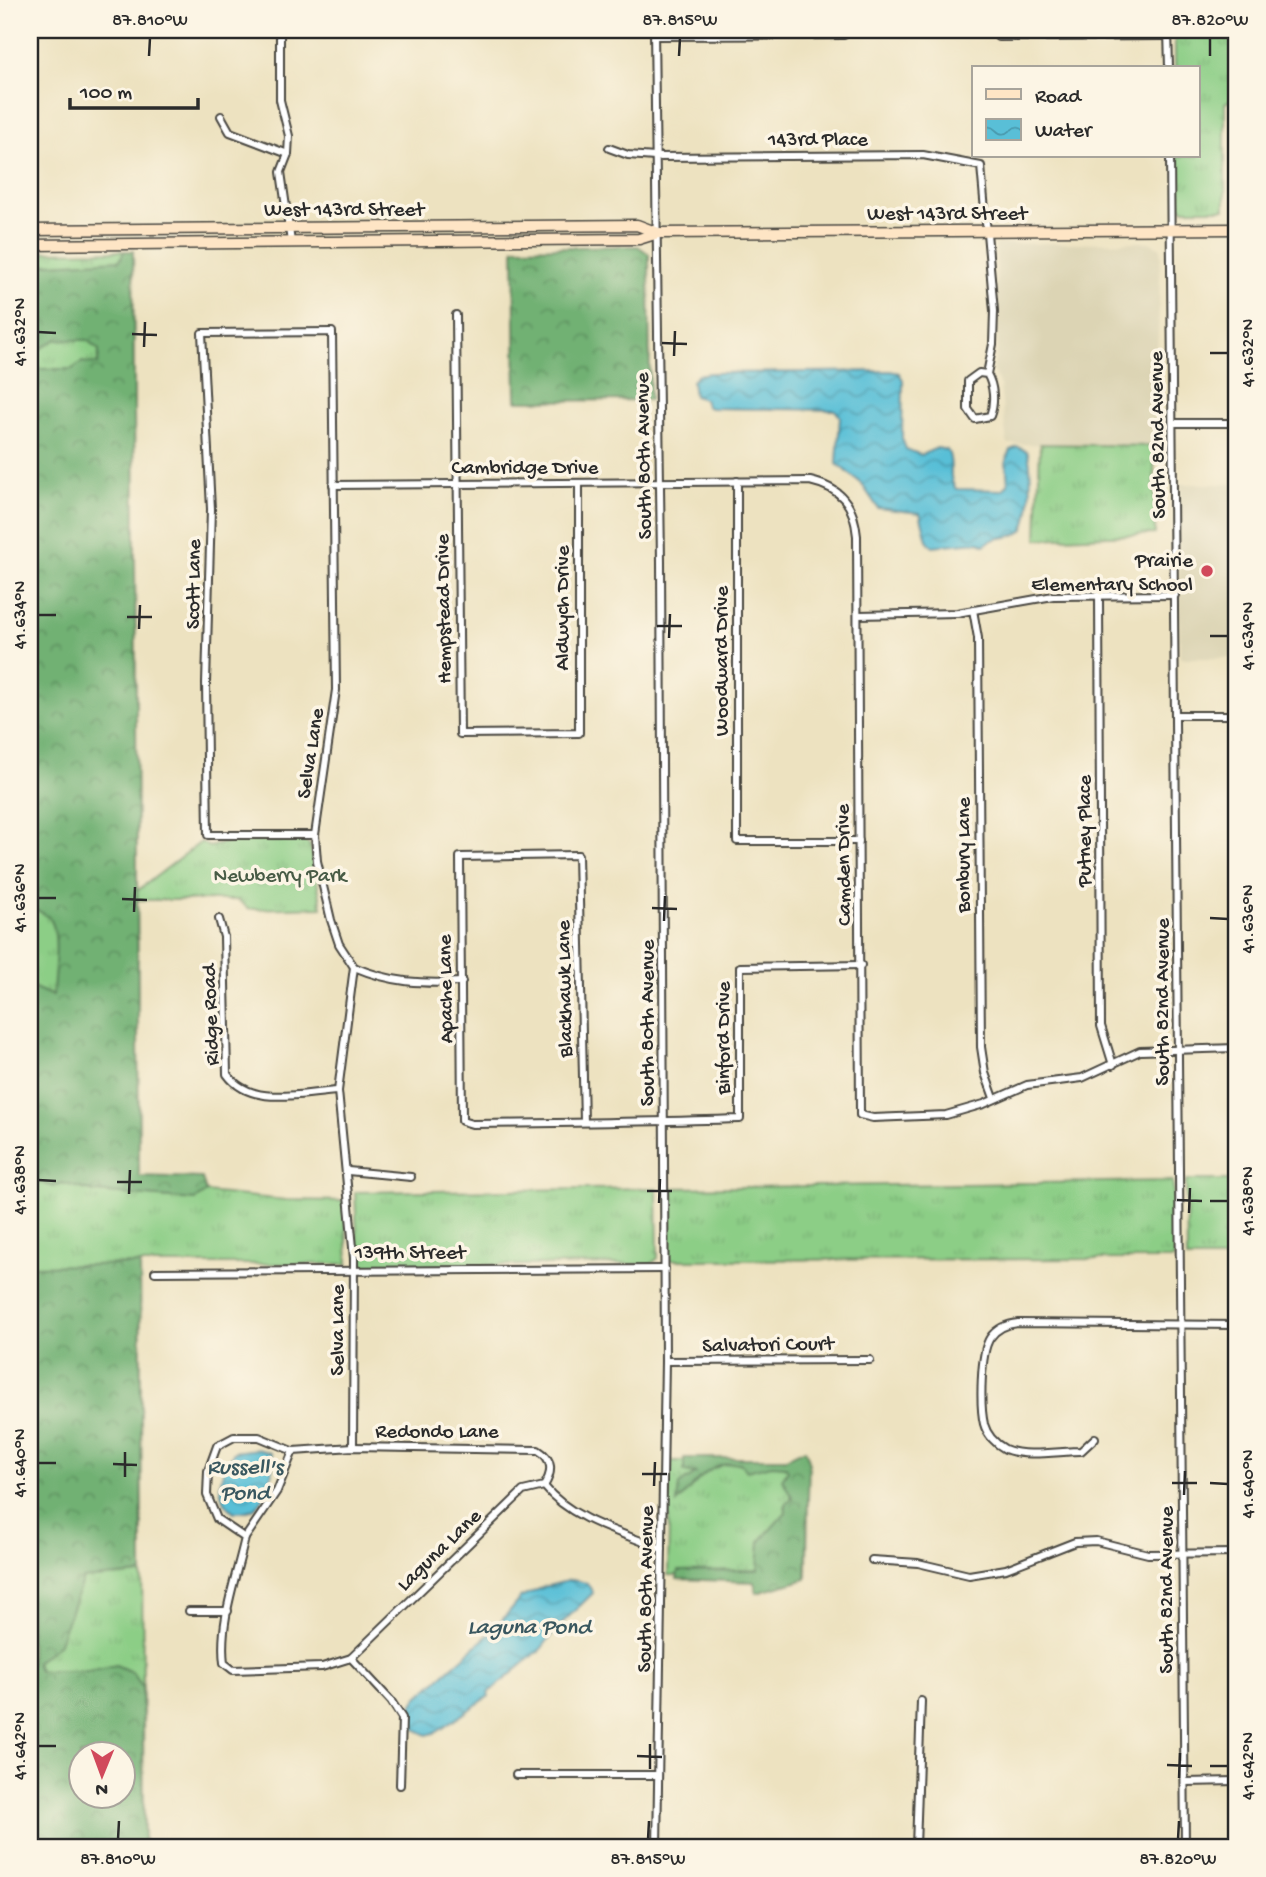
<svg xmlns="http://www.w3.org/2000/svg" width="1266" height="1877" font-family="'Gochi Hand',sans-serif">
<style>
.built{fill:#dcd4b4}
.grass{fill:url(#grass-tufts);stroke:#5c7c58;stroke-width:2;fill-rule:evenodd}
.forest{fill:url(#forest-crowns);stroke:#4e6e4f;stroke-width:2;fill-rule:evenodd}
.water{fill:url(#water-waves);stroke:#427581;stroke-width:2}
.lines{fill:none;stroke-linecap:round;stroke-linejoin:round}
.minor-casing{stroke:#484641;stroke-width:10}
.secondary-casing{stroke:#484641;stroke-width:13}
.minor{stroke:#fff;stroke-width:6}
.secondary{stroke:#fee5c5;stroke-width:10}
.ticks{fill:none;stroke:#2b2b2b;stroke-width:2.5}
.poi-dot{fill:#d1495b;stroke:#fcf5e5;stroke-width:2.5}
.labels{text-anchor:middle;stroke-width:7;stroke-linejoin:round;paint-order:stroke}
.street-label{font-size:21px;fill:#2b2b2b;stroke:#fcf5e5}
.poi-label{font-size:21px;fill:#2b2b2b;stroke:#fcf5e5;text-anchor:end}
.park-label{font-size:21px;fill:#485c46;stroke:#fcf5e5}
.water-label{font-size:23px;font-style:italic;fill:#39575f;stroke:#fcf5e5}
.neatline{fill:none;stroke:#2b2b2b;stroke-width:2.5}
.ticks-label{font-size:18px;text-anchor:middle;fill:#2b2b2b}
</style>
<defs>
<pattern id="grass-tufts" width="24" height="20" patternUnits="userSpaceOnUse" patternTransform="scale(1.75)"><rect width="24" height="20" fill="#8cce86"/><path d="M3 7l-1-3M5 7V3M7 7l1-3M15 17l-1-3M17 17v-4M19 17l1-3" fill="none" stroke="#79b174"/></pattern>
<pattern id="forest-crowns" width="20" height="18" patternUnits="userSpaceOnUse" patternTransform="scale(1.75)"><rect width="20" height="18" fill="#71b173"/><path d="M2 6a3 3 0 1 1 6 0M12 15a3 3 0 1 1 6 0" fill="none" stroke="#5d905f"/></pattern>
<pattern id="water-waves" width="16" height="10" patternUnits="userSpaceOnUse" patternTransform="scale(1.75)"><rect width="16" height="10" fill="#59bfd7"/><path d="M0 5q4-4 8 0t8 0" fill="none" stroke="#4a9baf"/></pattern>
</defs>
<rect width="100%" height="100%" fill="#fcf5e5"/>
<filter id="ink" filterUnits="userSpaceOnUse"><feTurbulence type="fractalNoise" baseFrequency=".0143" numOctaves="2"/><feDisplacementMap in="SourceGraphic" scale="14" xChannelSelector="R" yChannelSelector="G"/><feConvolveMatrix kernelMatrix="1 2 1 2 8 2 1 2 1" color-interpolation-filters="sRGB"/></filter>
<filter id="wash" filterUnits="userSpaceOnUse"><feTurbulence type="fractalNoise" baseFrequency=".00686" numOctaves="4" result="noise"/><feDisplacementMap in="SourceGraphic" scale="28" xChannelSelector="R" yChannelSelector="G"/><feGaussianBlur stdDeviation="1.57" result="paint"/><feColorMatrix in="noise" values="0 0 0 0 0 0 0 0 0 0 0 0 0 0 0 0 0 1.4 0 .05"/><feComposite in="paint" operator="in"/></filter>
<g filter="url(#wash)">
<rect width="100%" height="100%" fill="#ede2c0"/>
<g class="built">
<polygon points="1149,242 1161,248 1154,446 1007,444 1000,385 993,370 998,347 996,244"/>
<polygon points="1178,484 1236,484 1236,658 1180,658"/>
</g>
<g class="grass">
<polygon points="1175,30 1236,30 1236,98 1225,103 1225,209 1183,209 1180,205 1177,156 1198,156 1198,68 1175,68"/>
<path d="M133,251L137,891L201,842L209,847L231,841H304L310,845L322,907L249,909L238,900H137L139,1195L195,1200L206,1192L286,1200L345,1201L348,1264H140L144,1847H30V252ZM80,1755H122V1797H80Z"/>
<polygon points="1040,444 1154,446 1155,534 1037,539"/>
<polygon points="1186,1180 1236,1180 1236,1259 1187,1259"/>
<polygon points="1173,1181 1174,1259 669,1260 670,1188"/>
<polygon points="657,1188 658,1258 651,1264 364,1266 358,1258 355,1192"/>
<polygon points="670,1461 808,1461 807,1577 668,1575"/>
</g>
<g class="forest">
<polygon points="638,246 649,254 650,400 516,401 514,248"/>
<path d="M124,251H133L139,1176L202,1178L206,1192L195,1200L94,1192L62,1183L54,1187L30,1179V986L53,996C53,978 61,930 49,918C45,913 35,910 30,906V369H72L82,362L98,364L99,350L87,340H55L30,355V265L120,260Z"/>
<path d="M140,1264L142,1574L83,1579L58,1645L36,1662L39,1671H88L116,1665L132,1672L142,1686L144,1847H30V1266ZM80,1755H122V1797H80Z"/>
<path d="M805,1449L809,1460L806,1579L757,1593L754,1582L677,1579L678,1571L758,1570L760,1541L786,1512L785,1504L793,1499L782,1479L788,1470L785,1466L772,1465L747,1471L740,1463C708,1462 697,1482 677,1503L679,1485L695,1474L684,1472V1458H786Z"/>
</g>
<g class="water">
<path d="M890,371L899,373L903,380L902,438L906,449L921,455L937,448L947,450C955,462 946,477 956,489L1003,490L1008,484L1006,460L1010,450L1018,447L1027,451C1033,464 1032,524 1021,532C1010,540 994,535 985,545L979,542L932,546L927,540L920,513L878,508L861,483L837,464L840,416L835,410L710,408L706,406L704,399L694,396L692,381L697,375L710,373Z"/>
<path d="M257,1449L271,1453C276,1466 268,1498 256,1507C250,1512 241,1512 234,1512C212,1494 220,1473 234,1452Z"/>
<polygon points="571,1580 587,1583 593,1593 559,1626 541,1649 488,1693 489,1696 437,1732 427,1735 415,1729 411,1708 417,1698 495,1629 520,1598 544,1587"/>
</g>
</g>
<g filter="url(#ink)">
<g class="lines">
<defs>
<g id="minor">
<polyline points="280,30 280,100 289,136 288,154 281,172 291,242"/>
<polyline points="654,30 661,562 665,1361 657,1847"/>
<polyline points="1168,30 1169,68"/>
<polyline points="655,36 844,35"/>
<polyline points="998,37 1168,36"/>
<polyline points="221,116 230,132 288,154"/>
<path d="M609,148L628,155L655,157L923,155L981,166L994,311L993,344L987,374C994,386 995,403 990,416L975,419L968,409V381L979,373L987,374"/>
<polyline points="1170,156 1185,1847"/>
<polyline points="1233,312 1236,317"/>
<polyline points="456,315 460,734 579,733 579,484"/>
<polyline points="1173,423 1236,423"/>
<polyline points="737,481 737,841 859,841"/>
<path d="M333,485L810,481C841,488 854,504 857,536L860,1115L873,1118L946,1115L984,1104L1027,1085L1082,1078L1140,1051L1236,1048"/>
<polyline points="1099,595 1101,1026 1113,1065"/>
<polyline points="973,610 978,638 981,1047 985,1073 994,1098"/>
<polyline points="858,615 957,613 1053,596 1175,595"/>
<polyline points="1176,715 1236,715"/>
<polyline points="315,835 208,835 206,683 211,509 202,333 332,332 336,690 315,835 317,861 331,920 339,944 354,967 338,1091 354,1258 353,1447"/>
<path d="M219,919L224,937L227,1074C251,1108 301,1093 338,1091"/>
<path d="M354,967C392,983 421,984 462,982"/>
<polyline points="1236,1117 1236,1126"/>
<path d="M584,1122L578,855L460,857L462,1121L472,1124C562,1123 651,1122 740,1119V967L861,965"/>
<polyline points="348,1171 411,1177"/>
<polyline points="155,1272 665,1269"/>
<polyline points="665,1361 870,1360"/>
<path d="M1095,1438L1081,1451C1059,1451 1026,1458 1005,1449C996,1444 987,1435 984,1424C980,1407 980,1353 990,1338C996,1329 1007,1324 1018,1323L1236,1325"/>
<path d="M544,1486C553,1472 553,1459 538,1450L353,1447L293,1451L259,1437H234L217,1446L208,1471L207,1495L217,1519L245,1538C236,1578 219,1622 224,1663L233,1670L322,1667L351,1658L523,1491L544,1486C571,1520 623,1533 662,1549"/>
<polyline points="245,1538 277,1491 293,1451"/>
<polyline points="872,1560 918,1563 969,1575 1006,1569 1075,1542 1096,1541 1148,1554 1236,1553"/>
<polyline points="189,1611 228,1611"/>
<polyline points="351,1658 391,1701 402,1718 400,1785"/>
<polyline points="516,1775 658,1775"/>
<polyline points="1185,1782 1236,1781"/>
<polyline points="916,1847 921,1701"/>
</g>
<g id="secondary">
<polyline points="30,230 637,225 658,233"/>
<polyline points="30,245 639,239 658,233 1236,229"/>
</g>
</defs>
<use href="#minor" class="minor-casing"/>
<use href="#secondary" class="secondary-casing"/>
<use href="#minor" class="minor"/>
<use href="#secondary" class="secondary"/>
</g>
</g>
<path class="ticks" d="M149,56L150,38M679,56L680,38M1210,56V38M38,332L56,333M132,334L157,335M662,343L687,344M144,347L145,322M1210,353H1228M674,356L675,331M38,615H56M127,617H152M657,626H682M139,629L140,605M1210,636H1228M669,638L670,614M38,898H56M122,899L147,900M652,908L677,909M134,912L135,887M1210,918L1228,919M664,921L665,896M38,1180L56,1181M117,1182H142M647,1191H672M129,1194L130,1170M1177,1200L1202,1201M1210,1201H1228M659,1203L660,1179M1189,1213L1190,1188M38,1463H56M113,1464L137,1465M642,1474H667M125,1477V1452M1172,1483H1197M1210,1483L1228,1484M654,1486L655,1462M1184,1495L1185,1471M38,1746H56M637,1756L662,1757M1167,1765L1192,1766M1210,1766H1228M650,1769V1744M1179,1778L1180,1753M118,1839L119,1821M648,1839L649,1821M1178,1839L1179,1821"/>
<circle class="poi-dot" cx="1207" cy="571" r="7"/>
<g class="labels">
<g class="street-label">
<text x="818" y="145">143rd Place</text>
<text x="344" y="215">West 143rd Street</text>
<text x="947" y="219">West 143rd Street</text>
<text transform="translate(1156 435) rotate(-91)" y="7">South 82nd Avenue</text>
<text transform="translate(642 456) rotate(-91)" y="7">South 80th Avenue</text>
<text x="525" y="473">Cambridge Drive</text>
<text transform="translate(192 584) rotate(-89)" y="7">Scott Lane</text>
<text transform="translate(561 608) rotate(-90)" y="7">Aldwych Drive</text>
<text transform="translate(442 609) rotate(-91)" y="7">Hempstead Drive</text>
<text transform="translate(720 661) rotate(-90)" y="7">Woodward Drive</text>
<text transform="translate(309 753) rotate(-81)" y="7">Selva Lane</text>
<text transform="translate(1083 831) rotate(-90)" y="7">Putney Place</text>
<text transform="translate(962 855) rotate(-90)" y="7">Bonbury Lane</text>
<text transform="translate(842 865) rotate(-91)" y="7">Camden Drive</text>
<text transform="translate(444 989) rotate(-91)" y="7">Apache Lane</text>
<text transform="translate(563 989) rotate(-91)" y="7">Blackhawk Lane</text>
<text transform="translate(1161 1002) rotate(-90)" y="7">South 82nd Avenue</text>
<text transform="translate(209 1015) rotate(-92)" y="7">Ridge Road</text>
<text transform="translate(646 1023) rotate(-90)" y="7">South 80th Avenue</text>
<text transform="translate(722 1038) rotate(-90)" y="7">Binford Drive</text>
<text x="410" y="1258">139th Street</text>
<text transform="translate(336 1330) rotate(-90)" y="7">Selva Lane</text>
<text transform="translate(768 1343) rotate(-1)" y="7">Salvatori Court</text>
<text x="437" y="1437">Redondo Lane</text>
<text transform="translate(438 1549) rotate(-44)" y="7">Laguna Lane</text>
<text transform="translate(644 1589) rotate(-89)" y="7">South 80th Avenue</text>
<text transform="translate(1165 1590) rotate(-90)" y="7">South 82nd Avenue</text>
</g>
<g class="poi-label">
<text x="1193" y="566">Prairie<tspan x="1193" dy="24">Elementary School</tspan></text>
</g>
<g class="park-label">
<text x="280" y="881">Newberry Park</text>
</g>
<g class="water-label">
<text x="245" y="1473">Russell's<tspan x="245" dy="26">Pond</tspan></text>
<text x="529" y="1633">Laguna Pond</text>
</g>
</g>
<rect width="1266" height="1877" fill="none" stroke="#fcf5e5" stroke-width="77"/>
<rect x="972" y="66" width="228" height="91" fill="#fcf5e5" stroke="#a8a49b" stroke-width="2"/>
<rect x="986" y="89" width="35" height="10" fill="#fee5c5" stroke="#a8a49b" stroke-width="2"/>
<text x="1035" y="102" font-size="21" fill="#2b2b2b">Road</text>
<rect x="986" y="119" width="35" height="21" fill="url(#water-waves)" stroke="#a8a49b" stroke-width="2"/>
<text x="1035" y="136" font-size="21" fill="#2b2b2b">Water</text>
<g transform="translate(102 1775) rotate(181)"><circle r="33" fill="#fcf5e5" stroke="#a8a49b" stroke-width="2"/>
<path d="M0-5L12 26L0 18L-12 26Z" fill="#d1495b"/>
<text y="-10" font-size="19" font-weight="bold" text-anchor="middle" fill="#2b2b2b">N</text>
</g>
<path d="M70 98v10h128v-10" fill="none" stroke="#2b2b2b" stroke-width="3.5"/>
<text x="80" y="98" font-size="21" fill="#2b2b2b" stroke="#fcf5e5" stroke-width="5" paint-order="stroke">100 m</text>
<rect x="38" y="38" width="1190" height="1801" class="neatline"/>
<g class="ticks-label">
<text x="150" y="25">87.810°W</text>
<text x="680" y="25">87.815°W</text>
<text x="1210" y="25">87.820°W</text>
<text transform="translate(19 332) rotate(-90)" y="6">41.632°N</text>
<text transform="translate(1247 353) rotate(-90)" y="6">41.632°N</text>
<text transform="translate(19 615) rotate(-90)" y="6">41.634°N</text>
<text transform="translate(1247 636) rotate(-90)" y="6">41.634°N</text>
<text transform="translate(19 898) rotate(-90)" y="6">41.636°N</text>
<text transform="translate(1247 919) rotate(-90)" y="6">41.636°N</text>
<text transform="translate(19 1180) rotate(-90)" y="6">41.638°N</text>
<text transform="translate(1247 1201) rotate(-90)" y="6">41.638°N</text>
<text transform="translate(19 1463) rotate(-90)" y="6">41.640°N</text>
<text transform="translate(1247 1484) rotate(-90)" y="6">41.640°N</text>
<text transform="translate(19 1746) rotate(-90)" y="6">41.642°N</text>
<text transform="translate(1247 1766) rotate(-90)" y="6">41.642°N</text>
<text x="118" y="1864">87.810°W</text>
<text x="648" y="1864">87.815°W</text>
<text x="1178" y="1864">87.820°W</text>
</g>
</svg>
